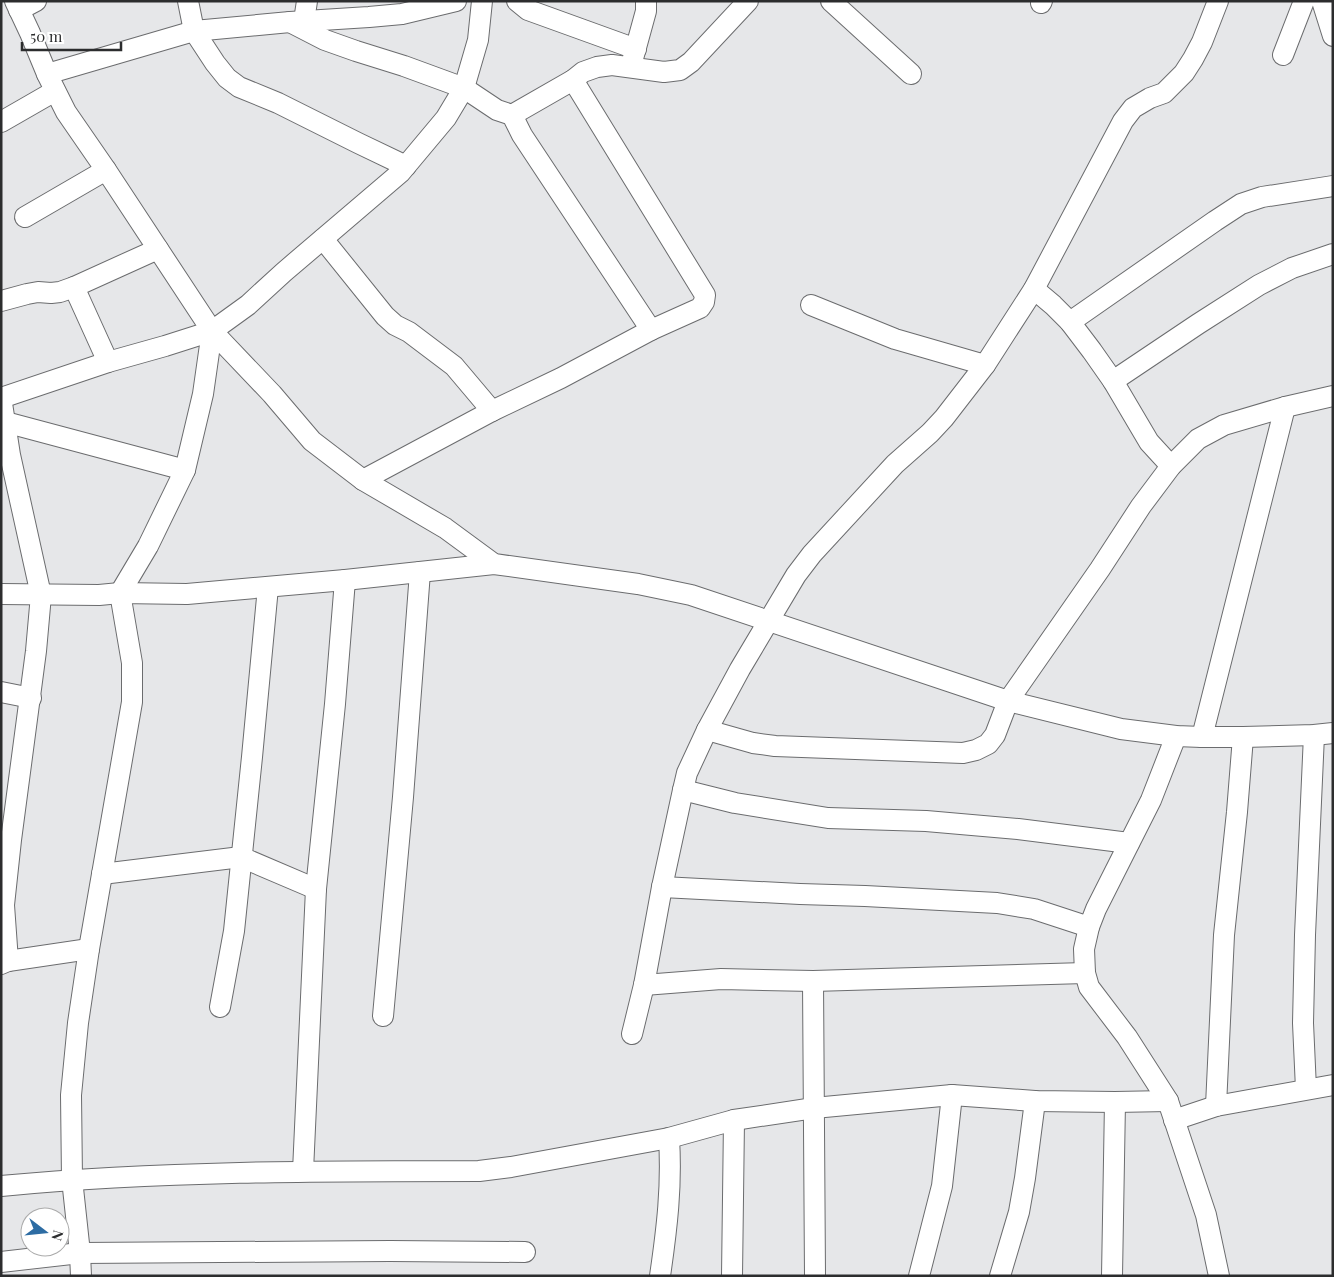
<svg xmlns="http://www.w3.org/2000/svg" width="1334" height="1277" font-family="'Playfair Display',serif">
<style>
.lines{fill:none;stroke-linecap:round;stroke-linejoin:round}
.minor-casing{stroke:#6b6c6e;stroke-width:22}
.minor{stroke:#fff;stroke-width:20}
</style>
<rect width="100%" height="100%" fill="#e6e7e9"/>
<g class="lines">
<defs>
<g id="minor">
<polyline points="15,1 30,33 47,74 66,112 106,170 212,331 272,394 312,441 363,480 445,528 494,564 638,584 691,595 1008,701 1121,729 1176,736 1202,737 1243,737 1314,735 1333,733"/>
<polyline points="188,1 194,31 215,63 227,78 239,87 278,103 358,143 406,166"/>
<polyline points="517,1 528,10 636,49"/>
<polyline points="831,1 911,74"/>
<polyline points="1322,1 1333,36"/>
<polyline points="1041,3 1042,1"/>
<polyline points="19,10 36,1"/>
<polyline points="304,21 307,1"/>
<polyline points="290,22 325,40 356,51 404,66 464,88 497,110 512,115 522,135 651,330 561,378 492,411 363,480"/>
<polyline points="1283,55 1304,1"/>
<polyline points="632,62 646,11 646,1"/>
<polyline points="47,74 194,31 290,22 369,17 402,14 456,1"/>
<polyline points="573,80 705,295 704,302 700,308 651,330"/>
<polyline points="512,115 573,80 583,72 597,67 612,65 664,72 680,70 691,62 748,1"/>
<polyline points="1,122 55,91"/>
<polyline points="25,217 106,170"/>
<polyline points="323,239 385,316 395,325 409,332 454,366 492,411"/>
<polyline points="74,287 108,362"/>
<polyline points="1034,289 1053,305 1070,322 1092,351 1113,381 1149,442 1171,466"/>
<polyline points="1,301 27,294 38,292 51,293 60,292 74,287 158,249"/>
<polyline points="811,305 895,339 985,365"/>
<polyline points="1070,322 1215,221 1241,204 1262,197 1333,186"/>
<polyline points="1113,381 1198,324 1259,285 1292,268 1333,254"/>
<polyline points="1,397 10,455 41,595 36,651 11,840 4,905 8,961"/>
<polyline points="1,398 108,362 165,346 212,331 248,305 284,272 400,173 446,118 464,88 478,40 482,1"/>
<polyline points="5,422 185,470"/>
<polyline points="1,594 99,595 120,593 187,594 345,580 494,564"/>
<polyline points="1,692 31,698"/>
<polyline points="707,730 753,743 775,746 963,753 976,750 988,744 995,735 1008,701 1100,569 1141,506 1171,466 1198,439 1224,425 1285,407 1333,396"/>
<polyline points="1176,736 1151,800 1096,909 1089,927 1084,949 1085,973 1089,987 1127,1037 1168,1101 1206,1215 1219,1276"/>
<polyline points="1202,737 1285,407"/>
<polyline points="683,790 735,803 828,818 926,821 1018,829 1129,843"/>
<polyline points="102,874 241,857 316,889"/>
<polyline points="662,887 800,894 865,896 997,903 1034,909 1089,927"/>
<polyline points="1,964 8,961 89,949"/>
<polyline points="813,981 815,1276"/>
<polyline points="644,985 721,979 813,981 1085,973"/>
<polyline points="220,1007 234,931 252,757 268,587"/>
<polyline points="383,1016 403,797 420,572"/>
<polyline points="632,1034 644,985 662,887 683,790 687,773 707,730 740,669 796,575 812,554 895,464 930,433 944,418 985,365 1034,289 1123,121 1133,108 1150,98 1164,93 1184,73 1193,59 1202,42 1218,1"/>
<polyline points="1306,1089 1303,1023 1305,935 1314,735"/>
<polyline points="1216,1106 1224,935 1237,812 1243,737"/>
<polyline points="1174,1120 1216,1106 1333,1085"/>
<polyline points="303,1171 316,889 335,704 345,580"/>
<path d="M1,1186C160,1171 319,1171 479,1171L511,1167L669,1138L734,1120L814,1108L952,1095L1035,1101L1115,1102L1168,1101"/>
<polyline points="1,1262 80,1253 390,1251 525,1252"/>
<polyline points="81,1276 80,1253 72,1179 71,1095 78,1023 89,949 132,702 132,663 120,593 148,546 185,470 203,394 212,331"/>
<path d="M660,1276C667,1228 672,1186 669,1138"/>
<polyline points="732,1276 734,1120"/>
<polyline points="919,1276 942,1186 952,1095"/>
<polyline points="1000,1276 1019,1212 1025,1178 1035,1101"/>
<polyline points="1112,1276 1115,1102"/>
</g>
</defs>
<use href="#minor" class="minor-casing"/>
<use href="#minor" class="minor"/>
</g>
<rect width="1334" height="1277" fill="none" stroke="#2c2d2e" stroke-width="5"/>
<g transform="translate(45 1232) rotate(106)"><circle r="24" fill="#ffffff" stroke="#ababab"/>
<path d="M0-4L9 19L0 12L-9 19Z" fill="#2d6ca3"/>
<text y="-8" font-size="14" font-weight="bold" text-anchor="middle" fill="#2c2d2e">N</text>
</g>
<path d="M22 42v8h99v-8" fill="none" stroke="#2c2d2e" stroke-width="2.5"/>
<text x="30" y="42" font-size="15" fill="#2c2d2e" stroke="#ffffff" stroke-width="4" paint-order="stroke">50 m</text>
</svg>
